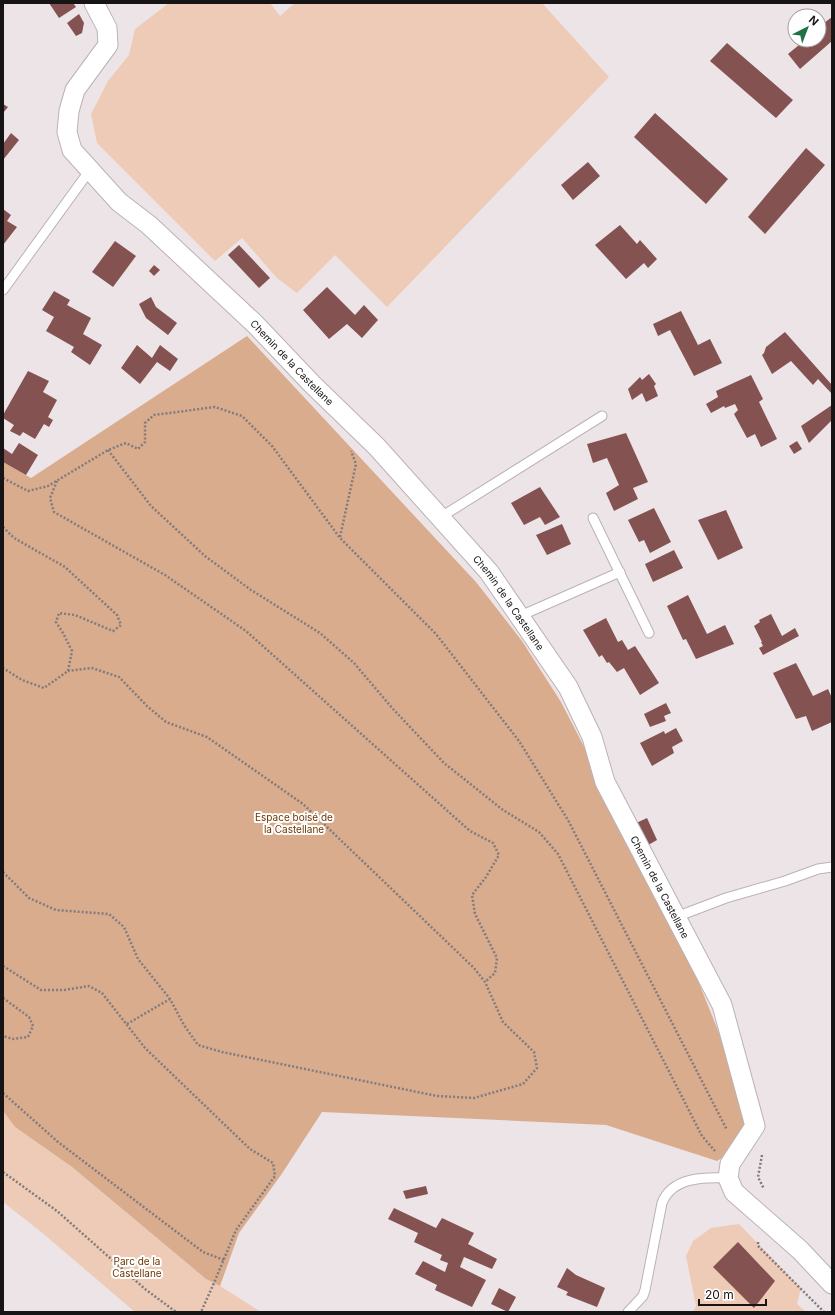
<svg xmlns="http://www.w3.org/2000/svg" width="835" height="1315" font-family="Inter,sans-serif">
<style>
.green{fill:#edcbb6}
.forest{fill:#daac8e}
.building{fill:#845251}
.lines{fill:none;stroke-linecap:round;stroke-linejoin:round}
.service-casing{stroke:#bab2b5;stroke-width:11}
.minor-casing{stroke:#bab2b5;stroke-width:21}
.path{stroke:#817b7d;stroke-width:2.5;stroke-dasharray:2 2;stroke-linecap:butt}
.service{stroke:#fff;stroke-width:9}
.minor{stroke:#fff;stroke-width:19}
.labels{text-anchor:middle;stroke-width:4;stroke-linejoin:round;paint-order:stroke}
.street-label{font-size:10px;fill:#171415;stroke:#fff}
.park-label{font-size:10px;fill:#6c3400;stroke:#fff}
</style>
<rect width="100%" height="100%" fill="#ede4e8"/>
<g class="green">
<polygon points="169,3 270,3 280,16 295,3 542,3 609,77 387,307 335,255 297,293 277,278 242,238 215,261 97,143 91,114 108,81 129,55 135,29"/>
<polygon points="3,1111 15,1127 72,1167 206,1279 220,1286 261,1312 135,1312 40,1231 3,1202"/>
<polygon points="739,1224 801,1288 797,1304 806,1312 693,1312 696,1306 686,1256 693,1241 711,1228"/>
</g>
<polygon class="forest" points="247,336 476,582 522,641 561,702 674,921 748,1105 753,1122 725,1156 717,1161 606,1125 322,1112 281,1175 239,1233 220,1286 206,1279 72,1167 15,1127 3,1111 3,462 31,478"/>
<g class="building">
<polygon points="49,3 73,3 76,7 59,18"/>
<polygon points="79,14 84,23 82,33 76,36 67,23"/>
<polygon points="832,17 832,41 800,69 788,54 805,40 819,40 819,21 821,19 824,23"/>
<polygon points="727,43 793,100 776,118 710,61"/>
<polygon points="3,104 8,107 3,113"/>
<polygon points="655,113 728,179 706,204 634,137"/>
<polygon points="11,133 19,140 3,160 3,144"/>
<polygon points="806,148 825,165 765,234 748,217"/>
<polygon points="588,162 600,176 573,200 561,185"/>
<polygon points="3,209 11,215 7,221 17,227 3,245"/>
<polygon points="620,225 637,244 640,240 657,259 648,268 644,263 626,279 595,245"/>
<polygon points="115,241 136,256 113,287 92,272"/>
<polygon points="239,245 270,278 259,288 228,255"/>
<polygon points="154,265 160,270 154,276 149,271"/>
<polygon points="327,287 355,315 364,305 378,320 362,338 347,324 329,339 303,310"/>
<polygon points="54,291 70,300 67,305 91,318 83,334 102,345 90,365 71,352 74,347 46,331 54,317 42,310"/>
<polygon points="151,297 156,307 177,323 168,335 146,318 139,304"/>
<polygon points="681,311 698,345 710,339 722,363 694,376 670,330 658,336 653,324"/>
<polygon points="785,332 832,385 832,394 818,379 813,385 791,361 772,374 762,355 764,353 766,347"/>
<polygon points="137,345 152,358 160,345 178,359 170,371 157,362 140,384 121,368"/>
<polygon points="28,371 49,381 43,392 57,400 48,417 53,420 49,427 44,424 35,439 23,432 20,436 10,431 14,425 3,418 3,415"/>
<polygon points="649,374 656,384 654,386 658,396 646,402 642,393 632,400 628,389 640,377 642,380"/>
<polygon points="751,375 763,399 759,402 777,439 761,447 755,434 747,438 734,414 738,410 735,404 725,408 724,406 711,413 706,404 718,397 716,391"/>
<polygon points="832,405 832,420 809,443 801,426"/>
<polygon points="626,433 648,482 633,488 638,499 614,511 606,493 619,485 607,458 593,463 587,444"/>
<polygon points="797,441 802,449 794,454 789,446"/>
<polygon points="19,443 38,455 26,475 3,462 3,448 12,454"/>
<polygon points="540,487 560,517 545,525 540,517 524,525 511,503"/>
<polygon points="654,508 671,542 650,553 644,540 639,542 628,520"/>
<polygon points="726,510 743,548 718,560 698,520"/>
<polygon points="562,524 571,544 547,555 536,535"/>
<polygon points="674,550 683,568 653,582 645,564"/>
<polygon points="688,595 707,634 725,625 734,644 696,659 686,639 683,640 667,606"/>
<polygon points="771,614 782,636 795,628 799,636 763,655 759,648 763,646 761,642 762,642 754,626 760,622 759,620"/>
<polygon points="606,618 618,642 622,640 628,650 635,646 659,683 640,695 624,668 617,672 609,662 607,663 602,655 599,657 583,630"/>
<polygon points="796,663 813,696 828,689 832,698 832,722 812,731 806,716 796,719 773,673"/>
<polygon points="666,703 671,713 664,716 666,721 650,727 644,714"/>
<polygon points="676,728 683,741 672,747 674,753 652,766 640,743 664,731 665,734"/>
<polygon points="647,818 657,840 643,848 632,825"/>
<polygon points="426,1186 428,1194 406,1199 403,1191"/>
<polygon points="394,1208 436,1228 442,1218 474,1233 468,1244 497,1259 492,1269 464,1257 460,1267 486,1280 472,1307 435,1290 437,1285 415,1274 423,1261 445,1272 448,1263 440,1260 442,1255 414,1242 418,1233 388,1219"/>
<polygon points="738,1242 775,1281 754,1308 713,1267"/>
<polygon points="567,1268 576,1275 605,1288 597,1307 566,1295 568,1292 557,1287"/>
<polygon points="499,1288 516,1297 508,1312 491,1304"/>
</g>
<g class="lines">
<defs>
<g id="service">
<polyline points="3,290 90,170"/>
<polyline points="441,517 602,416"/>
<polyline points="593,518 649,633"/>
<polyline points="520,616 620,572"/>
<polyline points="676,917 726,898 785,881 818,869 832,867"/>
<path d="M628,1312L643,1296L645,1290L662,1203C672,1177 704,1177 728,1178"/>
</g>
<g id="minor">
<path id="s1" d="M94,3L107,28L108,45L75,90L69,111L67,132L72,150L119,202L149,225L255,324L312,384L377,447L489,572L568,687L592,737L605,782L722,1005L755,1126L730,1164L728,1178L734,1192L800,1250L832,1284"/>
</g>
</defs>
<use href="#service" class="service-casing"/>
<use href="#minor" class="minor-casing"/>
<g class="path">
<polyline points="108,450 151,506 205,556 251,590 320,633 354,663 393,709 444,763 503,810 539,832 558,854 702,1136 715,1151"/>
<polyline points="3,478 28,491 48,486 108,450 126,443 138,449 145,442 145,423 154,415 215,407 242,416 272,446 340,538 436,634 519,741 568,820 727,1130"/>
<polyline points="57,481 50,498 54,512 165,575 246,631 470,831 493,843 499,855 486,877 472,895 475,914 497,958 495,973 485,982"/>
<polyline points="3,527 14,538 65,567 117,615 121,625 113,631 75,615 59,613 56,622 63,633 72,651 68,671 44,688 22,680 3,668"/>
<polyline points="340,537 356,464 351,451"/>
<polyline points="3,872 29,898 56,910 109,914 124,927 138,959 170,999 184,1025 198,1045 222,1052 437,1096 474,1098 523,1084 537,1068 534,1052 503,1022 485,982 474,968 303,804 207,737 166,722 147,706 119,677 92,668 68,671"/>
<polyline points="3,966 41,990 64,990 89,986 102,993 145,1048 250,1149 273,1163 275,1176 236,1230 214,1283 201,1312"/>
<polyline points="3,998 29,1017 33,1026 28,1037 13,1039 3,1036"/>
<polyline points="127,1024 170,999"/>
<polyline points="3,1093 58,1142 203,1252 224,1260"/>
<polyline points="762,1155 758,1177 764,1189"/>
<polyline points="3,1172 57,1211 145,1289 176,1312"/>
<polyline points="758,1242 758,1246 824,1312"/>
</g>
<use href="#service" class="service"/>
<use href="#minor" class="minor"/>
</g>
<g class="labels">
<g class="street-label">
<text dy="4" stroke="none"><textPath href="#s1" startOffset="469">Chemin de la Castellane</textPath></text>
<text dy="4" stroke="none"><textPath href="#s1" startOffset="793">Chemin de la Castellane</textPath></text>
<text dy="4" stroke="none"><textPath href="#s1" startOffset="1117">Chemin de la Castellane</textPath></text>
</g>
<g class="park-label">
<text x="294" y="821">Espace boisé de<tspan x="294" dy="12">la Castellane</tspan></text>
<text x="137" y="1265">Parc de la<tspan x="137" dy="12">Castellane</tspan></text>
</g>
</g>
<rect width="835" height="1315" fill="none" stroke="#171415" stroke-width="8"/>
<g transform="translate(807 28) rotate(42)"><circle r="19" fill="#ffffff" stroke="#a2a1a1"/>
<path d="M0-3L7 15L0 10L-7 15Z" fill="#1e7345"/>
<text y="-6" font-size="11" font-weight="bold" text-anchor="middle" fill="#171415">N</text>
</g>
<path d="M699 1299v6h67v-6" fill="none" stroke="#171415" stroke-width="2"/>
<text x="705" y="1299" font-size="12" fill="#171415" stroke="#ffffff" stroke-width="3" paint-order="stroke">20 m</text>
</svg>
